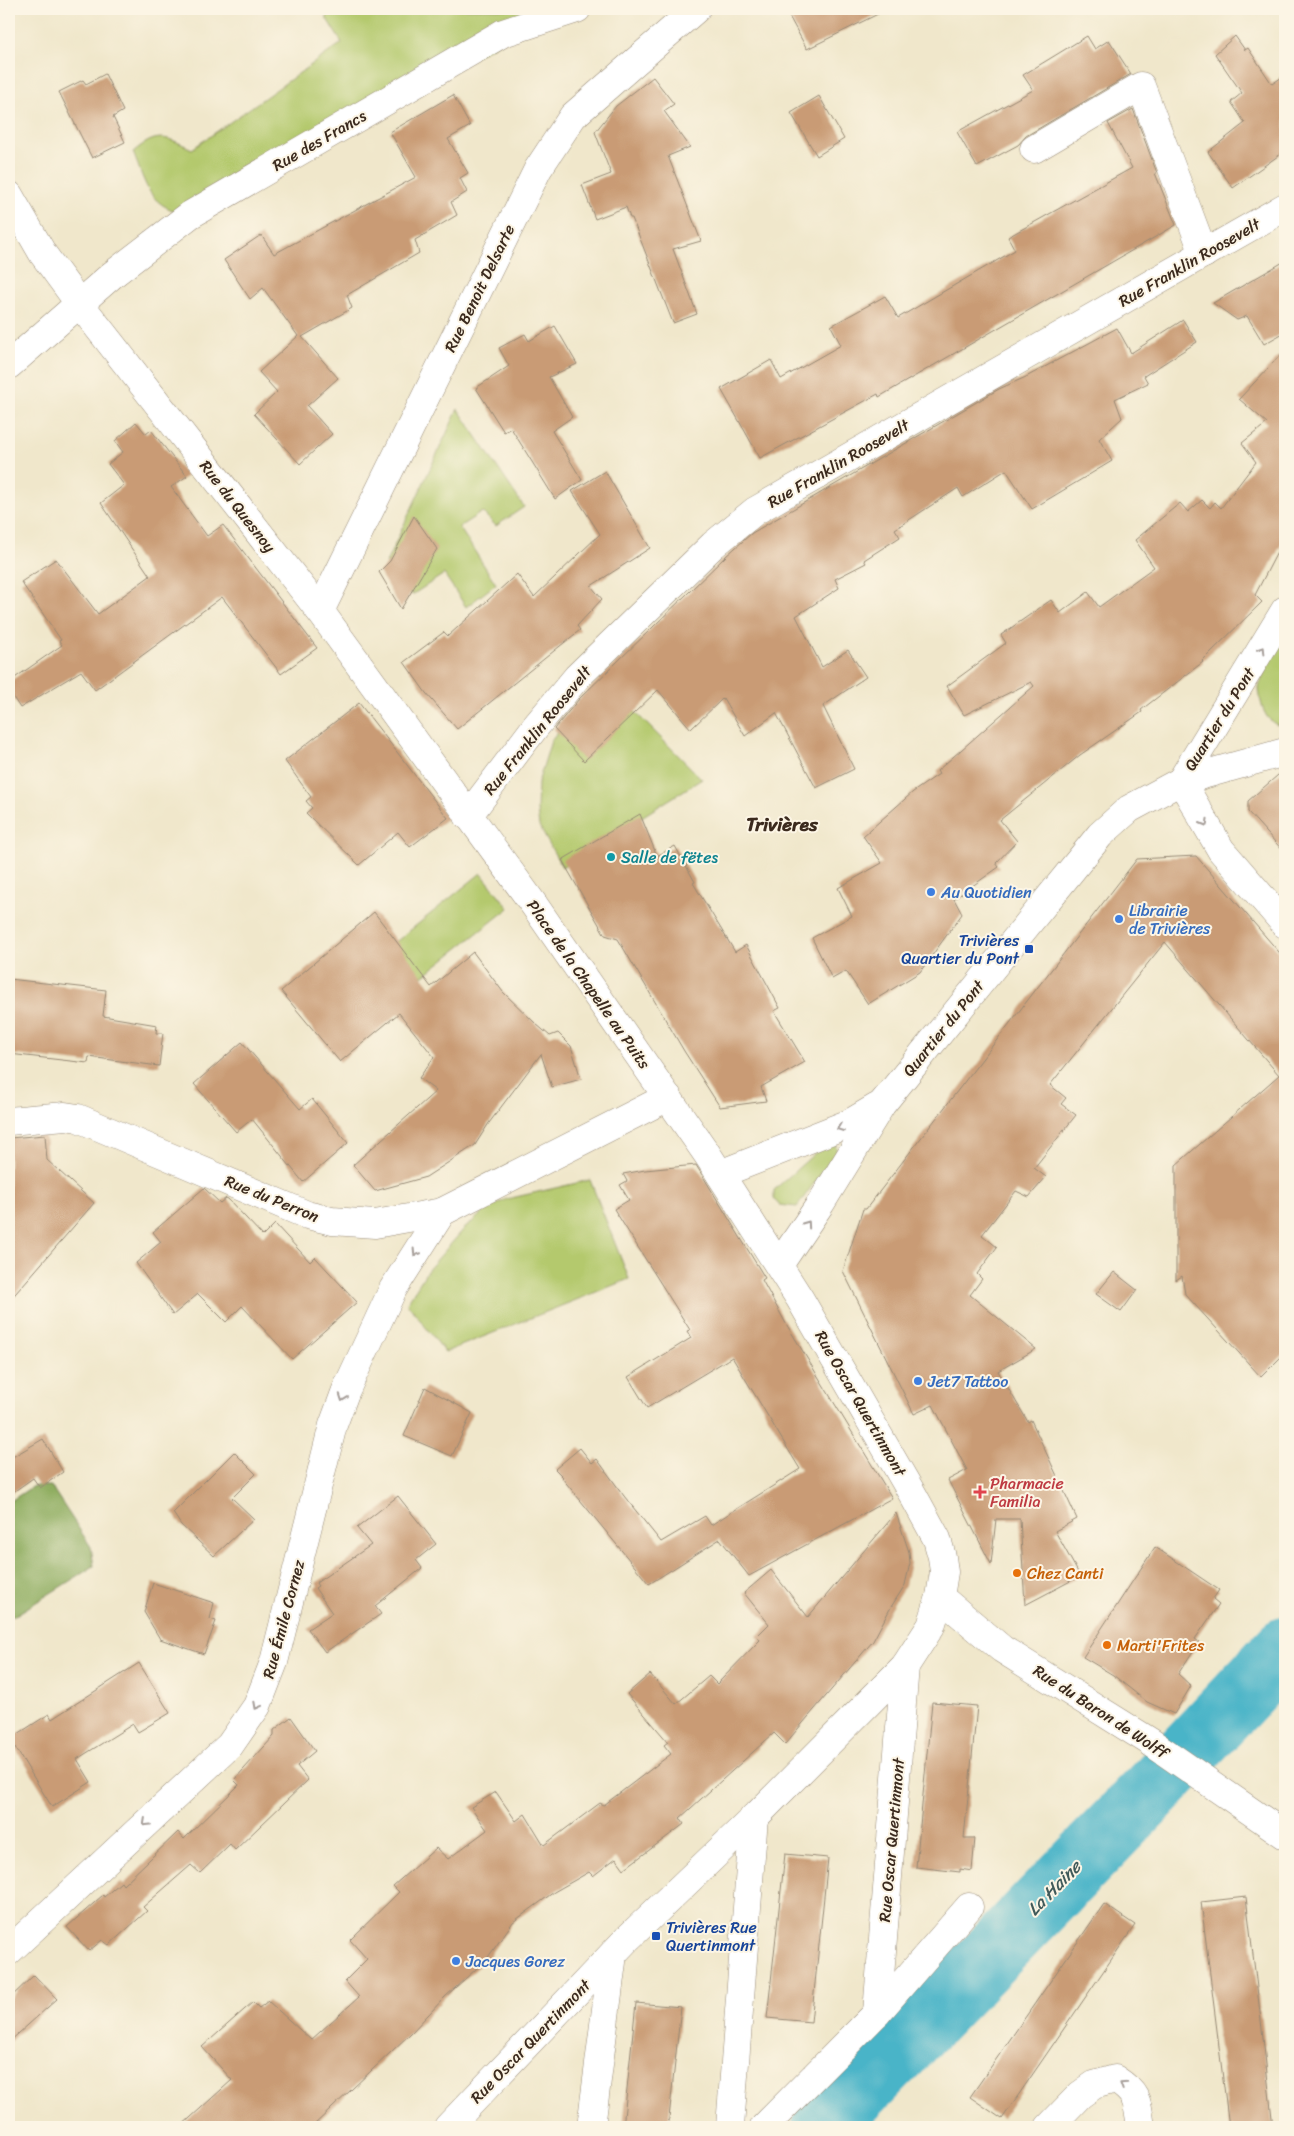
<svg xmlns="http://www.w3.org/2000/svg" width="1294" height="2136" font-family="Sriracha,sans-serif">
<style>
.green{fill:#b4c96d;stroke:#787a46}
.forest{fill:#8fad60;stroke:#656c3f}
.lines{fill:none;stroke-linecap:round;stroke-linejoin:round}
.river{stroke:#4ab4c8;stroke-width:64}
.building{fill:#c99b74}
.minor-casing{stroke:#968874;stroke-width:29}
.minor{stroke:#fff;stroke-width:28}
.oneway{stroke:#a79f9a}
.culture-dot{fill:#0f9aa8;stroke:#fcf5e5;stroke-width:2}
.shop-dot{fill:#3f7fe0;stroke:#fcf5e5;stroke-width:2}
.transit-dot{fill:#1a4fb4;stroke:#fcf5e5;stroke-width:2}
.health-dot{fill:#e0444e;stroke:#fcf5e5;stroke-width:2}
.food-dot{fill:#e8710a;stroke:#fcf5e5;stroke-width:2}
.labels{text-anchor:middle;stroke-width:4;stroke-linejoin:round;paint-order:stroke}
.street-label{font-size:16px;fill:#3b2a1e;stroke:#fcf5e5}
.culture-label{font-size:16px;fill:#0d838f;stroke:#fcf5e5;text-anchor:start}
.shop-label{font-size:16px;fill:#366cbe;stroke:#fcf5e5;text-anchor:start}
.transit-label{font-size:16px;fill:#164399;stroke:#fcf5e5;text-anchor:end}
.health-label{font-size:16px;fill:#be3a42;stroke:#fcf5e5;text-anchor:start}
.food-label{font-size:16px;fill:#c56008;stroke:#fcf5e5;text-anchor:start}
.water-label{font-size:18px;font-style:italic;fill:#405a5a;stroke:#fcf5e5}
.quarter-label{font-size:19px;font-weight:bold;fill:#3b2a1e;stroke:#fcf5e5}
</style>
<rect width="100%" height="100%" fill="#fcf5e5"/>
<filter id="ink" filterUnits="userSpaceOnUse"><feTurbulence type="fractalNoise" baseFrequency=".02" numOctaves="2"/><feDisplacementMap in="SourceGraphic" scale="10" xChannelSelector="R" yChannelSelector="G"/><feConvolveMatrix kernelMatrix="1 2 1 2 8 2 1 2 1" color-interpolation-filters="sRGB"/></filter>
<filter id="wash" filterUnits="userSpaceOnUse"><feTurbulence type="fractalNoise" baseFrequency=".0096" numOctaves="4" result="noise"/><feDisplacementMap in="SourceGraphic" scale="20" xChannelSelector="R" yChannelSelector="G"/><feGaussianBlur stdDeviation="1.12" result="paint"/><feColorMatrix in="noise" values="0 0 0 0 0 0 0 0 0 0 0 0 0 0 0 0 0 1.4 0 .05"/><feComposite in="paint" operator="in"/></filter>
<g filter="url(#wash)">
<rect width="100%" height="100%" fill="#f0e7cb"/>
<g class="green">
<path d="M325,9H560L190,215C149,207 147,188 133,152C157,132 165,136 192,149L342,43L327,19Z"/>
<polygon points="458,409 524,507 496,526 482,512 459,527 496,584 466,607 444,574 412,595 386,563"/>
<path d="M1285,610V726C1265,726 1260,704 1259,687Z"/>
<polygon points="602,679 702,779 562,867 539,826 537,810 538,783 551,741"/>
<polygon points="481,873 509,908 419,979 392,945"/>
<polygon points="825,1144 835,1144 837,1151 797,1207 779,1205 774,1199 774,1190"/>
<polygon points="590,1180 629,1279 445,1352 407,1303 427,1271 464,1229 488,1208 507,1199"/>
</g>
<polygon class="forest" points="33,1486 51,1486 91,1547 94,1566 14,1616 9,1616 9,1502"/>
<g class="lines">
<polyline class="river" points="824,2127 1154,1788 1285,1649"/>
</g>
<g id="blocks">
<g class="building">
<polygon points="785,9 888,9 807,49"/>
<polygon points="1087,36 1095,49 1109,40 1131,74 1026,136 1018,145 977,167 957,132 1033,90 1023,75"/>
<polygon points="1235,36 1245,50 1248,48 1272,84 1285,75 1285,151 1233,188 1208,152 1245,123 1231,102 1242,93 1215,54"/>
<polygon points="105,74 123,111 113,117 125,142 92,158 59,92 83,80 86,84"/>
<polygon points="653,77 674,104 664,111 690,147 668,156 701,241 673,249 697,314 673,323 632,218 630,218 626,207 595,219 582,185 611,174 595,132 616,106"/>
<polygon points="453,95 470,126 448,139 468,173 460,178 467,192 451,202 457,215 415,240 419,253 347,295 352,308 302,337 338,378 307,406 332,434 300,464 254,414 277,392 259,372 298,336 263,288 250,299 224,260 261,235 274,254 416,177 390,132"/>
<polygon points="819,96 844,139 817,156 791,113"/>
<polygon points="1133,109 1157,173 1155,173 1176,225 879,397 878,394 760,458 721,389 771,360 781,379 841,345 831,326 885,296 898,318 1015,250 1008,237 1132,168 1108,123"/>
<polygon points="1285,261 1285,332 1264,344 1247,316 1237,320 1213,303"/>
<polygon points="1183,320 1197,342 1144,376 1148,383 1115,399 1122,418 1099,439 1112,461 1032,509 1006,470 963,497 958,488 895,529 900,537 864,560 866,563 835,579 839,588 796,616 822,667 848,650 866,677 823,706 854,769 816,788 776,713 745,736 723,698 691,729 658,690 584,761 554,729 579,699 726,556 752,533 999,389 1026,377 1117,328 1131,353"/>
<polygon points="555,326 577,364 549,377 572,417 552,431 582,480 555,499 511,428 504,432 476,388 509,366 499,348 525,334 529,341"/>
<polygon points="1285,350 1285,537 1255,595 1262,602 1202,661 1203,662 1141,710 1142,712 1080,755 1000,820 1017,841 996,863 999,867 954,899 962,914 920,972 868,1004 846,971 832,979 812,938 852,916 838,888 882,863 863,836 913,792 939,774 937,771 1034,686 1031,682 964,715 947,686 1006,643 1001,635 1051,600 1060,613 1088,592 1099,607 1154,567 1135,540 1180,503 1188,512 1202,500 1210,508 1215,502 1221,508 1256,462 1242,443 1267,423 1239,399"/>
<polygon points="136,422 146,434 151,430 187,476 171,487 207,536 223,525 317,648 281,674 222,597 95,690 81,671 20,708 9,691 9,682 62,645 59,641 61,640 21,582 56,559 98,614 150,576 101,503 124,485 108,464 123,452 115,441"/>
<polygon points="605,471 650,548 591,586 602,599 577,626 580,630 457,729 426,693 404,662 444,632 448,636 517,574 534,597 600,534 572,491"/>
<polygon points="414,516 437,549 401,609 379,572 390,561"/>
<polygon points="359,703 448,818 410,847 398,832 359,865 306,813 312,808 306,801 311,797 285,761"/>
<polygon points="1285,769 1285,853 1248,812 1248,801"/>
<polygon points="640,814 657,856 675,846 695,882 693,883 735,952 746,945 780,1008 774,1011 805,1062 761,1087 766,1101 720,1107 684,1051 618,939 605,935 562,860"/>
<polygon points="1196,856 1285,959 1285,1353 1261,1377 1185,1294 1182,1276 1176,1280 1176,1165 1279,1075 1165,942 1050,1085 1066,1098 1061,1104 1076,1115 1034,1168 1046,1177 1029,1197 1016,1191 982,1235 997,1247 977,1274 982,1279 970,1295 1036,1349 998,1371 1028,1422 1031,1420 1077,1519 1055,1531 1080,1576 1025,1605 1020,1519 996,1519 991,1564 948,1480 967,1470 933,1405 914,1414 843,1271 863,1209 866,1209 1137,859"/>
<polygon points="374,912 431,987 473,952 503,992 536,1024 550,1036 558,1033 571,1046 581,1079 552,1087 541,1054 489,1123 475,1145 426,1177 375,1191 353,1165 436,1091 419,1078 434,1057 399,1013 340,1062 281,991"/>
<polygon points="9,979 106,990 103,1016 157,1025 156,1033 163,1033 159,1066 89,1057 88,1063 9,1054"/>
<polygon points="242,1042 300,1109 312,1099 348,1143 303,1182 252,1119 236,1132 194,1084"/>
<polygon points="45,1135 47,1160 94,1203 9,1301 9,1138"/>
<polygon points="696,1165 765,1278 762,1280 785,1322 892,1498 749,1576 720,1539 649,1584 562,1478 563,1477 555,1469 580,1448 592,1463 597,1459 624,1496 661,1542 705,1516 711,1525 800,1469 732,1357 647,1408 628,1377 691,1338 687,1331 690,1330 614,1209 629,1200 620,1185 627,1181 623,1174 645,1170"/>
<polygon points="204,1188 220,1203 226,1198 228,1199 263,1236 275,1224 310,1262 315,1257 357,1302 292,1359 242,1306 226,1322 198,1294 173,1315 136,1263 161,1242 153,1232"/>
<polygon points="1114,1272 1137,1290 1121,1312 1096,1294"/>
<polygon points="425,1387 472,1413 452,1456 404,1436"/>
<polygon points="43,1439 63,1472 40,1488 33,1478 9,1495 9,1459"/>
<polygon points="234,1452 256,1474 232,1498 254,1519 214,1556 181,1525 173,1513"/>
<polygon points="398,1496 436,1544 416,1560 422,1568 375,1606 381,1614 325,1652 308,1629 332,1613 315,1588 318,1586 316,1583 371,1545 357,1528"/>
<polygon points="896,1513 909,1552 910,1563 905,1585 891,1607 873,1641 785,1744 774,1733 680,1818 684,1824 624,1869 616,1858 593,1876 589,1872 554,1892 513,1922 486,1960 445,1997 411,2033 312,2127 180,2127 232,2080 202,2047 253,2002 259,2008 268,2001 311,2040 359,1997 345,1981 367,1959 350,1940 399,1892 393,1886 436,1848 448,1859 487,1830 471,1807 496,1792 516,1821 525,1814 544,1845 600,1803 604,1805 671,1754 664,1745 668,1742 627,1694 650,1674 676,1704 709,1676 717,1684 760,1640 757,1636 769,1624 744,1593 771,1570 808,1617"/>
<polygon points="1155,1547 1219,1590 1213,1599 1219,1604 1195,1639 1199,1642 1178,1674 1191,1686 1174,1714 1147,1702 1113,1675 1083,1657"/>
<polygon points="153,1583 214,1603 210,1619 216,1621 204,1654 160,1639 144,1612"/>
<polygon points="139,1663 170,1713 138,1732 133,1724 77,1759 91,1782 52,1807 10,1739 49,1714 52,1719"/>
<polygon points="932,1702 977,1706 964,1838 975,1838 972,1871 960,1869 960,1872 916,1867"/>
<polygon points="291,1717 315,1751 297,1766 308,1780 235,1850 230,1844 200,1873 191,1865 143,1907 147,1911 109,1945 102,1940 89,1951 67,1927 103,1895 104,1897 121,1882 123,1885 178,1832 184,1839 239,1785 234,1780 274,1736 274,1730"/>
<polygon points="785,1854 828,1858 811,2022 767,2018"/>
<polygon points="1246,1897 1262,2029 1273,2127 1229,2127 1201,1902"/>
<polygon points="1104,1904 1135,1925 1002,2119 970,2097"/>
<polygon points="34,1975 57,1999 9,2042 9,1999"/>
<polygon points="636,2003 681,2007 668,2127 623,2127"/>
</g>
</g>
</g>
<g filter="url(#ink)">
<use href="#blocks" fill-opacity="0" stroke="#968874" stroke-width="1"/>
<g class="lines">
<defs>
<g id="minor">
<polyline points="1034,149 1141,86 1204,254"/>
<polyline points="9,195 43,254 79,303 320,611 532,902 707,1154 800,1299 913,1495 937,1539 942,1557 944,1572 940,1597 931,1626 905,1666 759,1813 627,1939 448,2127"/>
<polyline points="9,365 112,275 190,215 503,33 577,9"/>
<polyline points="320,611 538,169 573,116 696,9"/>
<polyline points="1181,781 1221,850 1285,924"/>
<polyline points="1181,781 1285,752"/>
<polyline points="468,816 536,726 577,677 713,545 755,511 1285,207"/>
<polyline points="9,1121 65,1116 78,1118 307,1215 332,1221 375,1224 442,1212 668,1097"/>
<polyline points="720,1174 850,1123 877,1107"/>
<polyline points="779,1265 821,1203 882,1104 1100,835 1129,809 1181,781 1285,610"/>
<polyline points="940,1597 1002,1649 1149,1741 1285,1835"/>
<polyline points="9,1951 230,1745 257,1706 274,1662 333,1425 346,1390 393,1289 442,1212"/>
<polyline points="877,2013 905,1666"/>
<polyline points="591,2127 613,1954"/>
<polyline points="730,2127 754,1817"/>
<polyline points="764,2127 877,2013 969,1907"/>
<path d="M1049,2127L1080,2095L1094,2085L1115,2079C1138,2094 1137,2101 1141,2127"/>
</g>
</defs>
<use href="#minor" class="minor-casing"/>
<use href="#minor" class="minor"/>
</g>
<defs><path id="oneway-chevron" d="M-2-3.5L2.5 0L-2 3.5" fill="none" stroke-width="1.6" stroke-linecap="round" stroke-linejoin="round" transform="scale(1.25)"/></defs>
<g class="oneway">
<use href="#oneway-chevron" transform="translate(1262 650) rotate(-58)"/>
<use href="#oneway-chevron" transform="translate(1205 823) rotate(60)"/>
<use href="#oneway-chevron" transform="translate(840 1128) rotate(159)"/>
<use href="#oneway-chevron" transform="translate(807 1224) rotate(-55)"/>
<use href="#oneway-chevron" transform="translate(416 1253) rotate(122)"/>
<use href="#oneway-chevron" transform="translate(343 1398) rotate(110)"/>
<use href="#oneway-chevron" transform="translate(257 1706) rotate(118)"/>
<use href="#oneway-chevron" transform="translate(146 1823) rotate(137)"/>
<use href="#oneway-chevron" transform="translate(1123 2085) rotate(-147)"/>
</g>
</g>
<circle class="culture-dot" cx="611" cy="857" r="5"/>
<g class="shop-dot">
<circle cx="931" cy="892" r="5"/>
<circle cx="1119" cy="919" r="5"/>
<circle cx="918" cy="1381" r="5"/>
<circle cx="456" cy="1961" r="5"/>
</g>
<g class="transit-dot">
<rect x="1024" y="944" width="10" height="10" rx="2.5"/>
<rect x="651" y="1931" width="10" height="10" rx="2.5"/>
</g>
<path class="health-dot" d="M977.5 1484.5h5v5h5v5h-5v5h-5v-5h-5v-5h5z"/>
<g class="food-dot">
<circle cx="1017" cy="1573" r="5"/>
<circle cx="1107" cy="1645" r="5"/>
</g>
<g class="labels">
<g class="street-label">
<text transform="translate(319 140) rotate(-30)" y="6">Rue des Francs</text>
<text transform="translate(1189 262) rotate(-30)" y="6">Rue Franklin Roosevelt</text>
<text transform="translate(479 288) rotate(-64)" y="6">Rue Benoit Delsarte</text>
<text transform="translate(838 463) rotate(-30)" y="6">Rue Franklin Roosevelt</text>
<text transform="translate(238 506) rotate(52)" y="6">Rue du Quesnoy</text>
<text transform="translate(1219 719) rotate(-58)" y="6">Quartier du Pont</text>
<text transform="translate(537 730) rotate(-51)" y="6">Rue Franklin Roosevelt</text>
<text transform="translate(589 984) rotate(55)" y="6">Place de la Chapelle au Puits</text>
<text transform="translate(943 1028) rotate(-51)" y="6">Quartier du Pont</text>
<text transform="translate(272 1198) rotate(22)" y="6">Rue du Perron</text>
<text transform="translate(861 1403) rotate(60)" y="6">Rue Oscar Quertinmont</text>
<text transform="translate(283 1619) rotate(-75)" y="6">Rue Émile Cornez</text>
<text transform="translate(1101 1711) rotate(33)" y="6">Rue du Baron de Wolff</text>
<text transform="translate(891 1840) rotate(-85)" y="6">Rue Oscar Quertinmont</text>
<text transform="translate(530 2041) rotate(-46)" y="6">Rue Oscar Quertinmont</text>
</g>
<g class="culture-label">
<text x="621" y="863">Salle de fëtes</text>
</g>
<g class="shop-label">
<text x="941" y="898">Au Quotidien</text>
<text x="1129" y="916">Librairie<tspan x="1129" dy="18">de Trivières</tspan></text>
<text x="928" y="1387">Jet7 Tattoo</text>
<text x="466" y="1967">Jacques Gorez</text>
</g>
<g class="transit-label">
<text x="1019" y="946">Trivières<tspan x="1019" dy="18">Quartier du Pont</tspan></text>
<text x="666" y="1933" text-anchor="start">Trivières Rue<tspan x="666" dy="18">Quertinmont</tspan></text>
</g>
<g class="health-label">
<text x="990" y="1489">Pharmacie<tspan x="990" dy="18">Familia</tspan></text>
</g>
<g class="food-label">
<text x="1027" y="1579">Chez Canti</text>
<text x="1117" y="1651">Marti'Frites</text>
</g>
<g class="water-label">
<text transform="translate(1054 1888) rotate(-46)" y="6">La Haine</text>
</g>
<g class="quarter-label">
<text x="782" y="831">Trivières</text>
</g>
</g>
<rect width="1294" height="2136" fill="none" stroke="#fcf5e5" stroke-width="30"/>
</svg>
